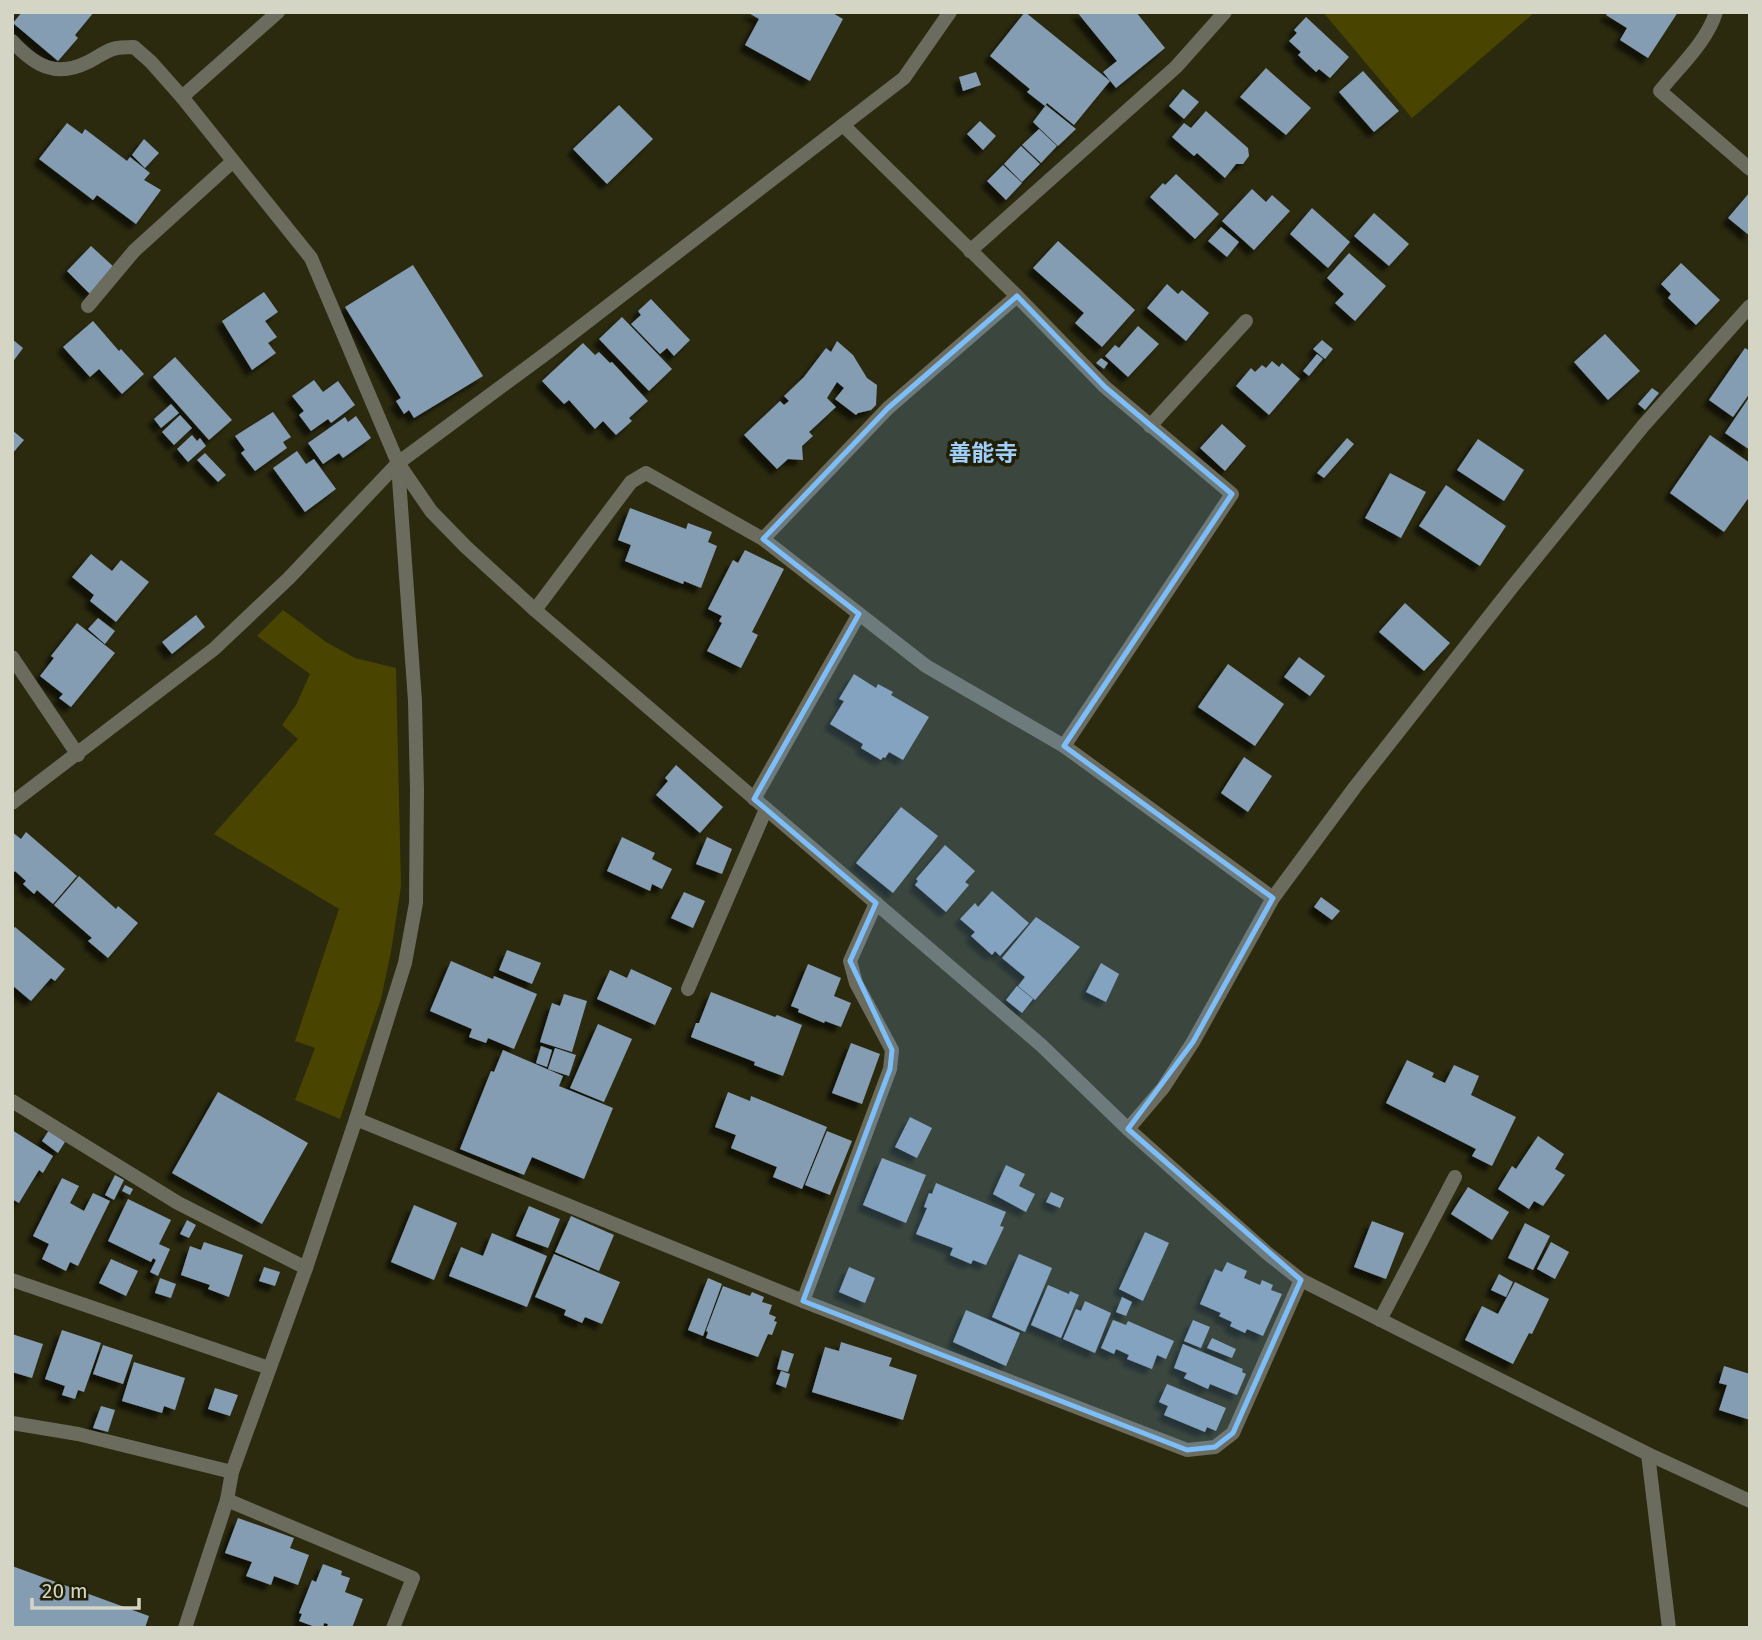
<svg xmlns="http://www.w3.org/2000/svg" width="1762" height="1640" font-family="'Fira Sans','Noto Sans JP',sans-serif">
<style>
.green{fill:#494500}
.building{fill:#859db3;filter:url(#shadow)}
.lines{fill:none;stroke-linecap:round;stroke-linejoin:round}
.lane{stroke:#6b6b5e;stroke-width:14}
.street{stroke:#6b6b5e;stroke-width:14}
.marked{fill:#7dbef9;fill-opacity:0.2;stroke:#7dbef9;stroke-width:5;stroke-linejoin:round}
.labels{text-anchor:middle;stroke-width:7;stroke-linejoin:round;paint-order:stroke}
.quarter-label{font-size:23px;font-weight:bold;fill:#a0cffc;stroke:#212006}
</style>
<defs>
<filter id="shadow"><feDropShadow dx="-6" dy="6" stdDeviation="2" flood-color="#0009"/></filter>
</defs>
<rect width="100%" height="100%" fill="#2b2a0f"/>
<g class="green">
<polygon points="1323,12 1535,12 1412,118"/>
<polygon points="283,610 326,642 355,658 396,668 401,886 391,952 381,999 340,1119 295,1100 315,1048 295,1041 339,909 214,834 298,739 282,725 296,705 310,674 257,636"/>
</g>
<g class="building">
<polygon points="22,12 94,12 75,35 78,38 58,61 13,23"/>
<polygon points="747,12 831,12 843,19 810,81 745,45 759,19"/>
<polygon points="1025,12 1110,81 1074,125 1047,103 1045,106 1027,92 1030,89 990,56"/>
<polygon points="1077,12 1136,12 1165,48 1116,88 1103,72 1117,61"/>
<polygon points="1608,12 1678,12 1648,58 1620,40 1627,28 1606,15"/>
<polygon points="1306,17 1349,57 1330,78 1319,69 1316,72 1298,55 1301,52 1289,41 1297,33 1294,30"/>
<polygon points="1266,68 1311,108 1286,135 1240,97"/>
<polygon points="1363,71 1399,111 1374,132 1339,92"/>
<polygon points="976,72 981,85 963,91 959,77"/>
<polygon points="1183,89 1199,102 1184,119 1169,106"/>
<polygon points="619,105 653,139 607,184 573,149"/>
<polygon points="1046,105 1076,129 1058,146 1033,122"/>
<polygon points="1206,111 1248,148 1249,156 1243,164 1236,164 1225,178 1197,153 1194,156 1172,137 1184,123 1191,128"/>
<polygon points="980,121 996,136 983,150 967,134"/>
<polygon points="67,123 82,134 85,129 127,161 130,157 150,173 144,180 161,190 136,224 97,195 93,200 39,159"/>
<polygon points="1039,129 1057,146 1041,163 1022,145"/>
<polygon points="144,139 159,153 145,168 132,155"/>
<polygon points="1021,146 1040,164 1022,182 1004,164"/>
<polygon points="1003,165 1022,183 1006,200 987,181"/>
<polygon points="1176,174 1219,214 1195,239 1150,197 1163,183 1165,185"/>
<polygon points="1252,189 1266,202 1272,195 1290,211 1254,250 1222,221"/>
<polygon points="1750,192 1750,236 1728,218"/>
<polygon points="1312,208 1350,242 1328,268 1290,234"/>
<polygon points="1374,213 1409,244 1389,266 1354,236"/>
<polygon points="1221,227 1239,242 1227,257 1208,241"/>
<polygon points="1058,241 1135,310 1102,347 1075,323 1084,313 1033,268"/>
<polygon points="91,246 115,268 90,294 67,271"/>
<polygon points="1349,253 1386,286 1355,321 1335,303 1344,294 1327,278"/>
<polygon points="1681,263 1720,300 1696,325 1668,298 1671,294 1661,284"/>
<polygon points="413,265 483,376 414,418 409,410 404,414 396,401 401,398 345,307"/>
<polygon points="1167,284 1178,294 1182,290 1209,313 1186,341 1147,308"/>
<polygon points="264,292 278,312 265,321 277,337 268,343 276,353 252,370 222,321"/>
<polygon points="651,299 690,340 674,356 667,348 660,354 631,324 641,315 638,311"/>
<polygon points="622,317 672,369 649,391 599,339"/>
<polygon points="93,321 119,351 121,349 144,374 122,394 99,369 90,377 63,347"/>
<polygon points="1138,326 1159,344 1128,377 1105,356 1115,345 1119,348"/>
<polygon points="1605,334 1640,371 1608,400 1574,362"/>
<polygon points="12,339 23,348 12,363"/>
<polygon points="1322,340 1333,349 1325,359 1313,349"/>
<polygon points="837,341 853,355 867,378 877,385 876,405 871,410 858,413 856,415 835,399 844,388 837,382 827,398 836,407 809,432 813,436 802,446 803,460 788,459 777,469 744,435 780,401 784,405 789,401 784,396 804,377 826,348 831,352"/>
<polygon points="583,343 595,355 599,352 610,363 612,362 648,401 629,418 632,421 616,435 603,421 595,429 569,400 564,404 542,381"/>
<polygon points="1745,348 1750,351 1750,393 1733,417 1709,400"/>
<polygon points="1317,354 1323,359 1309,376 1303,371"/>
<polygon points="175,357 232,420 209,440 153,377"/>
<polygon points="1101,358 1108,363 1104,369 1096,363"/>
<polygon points="1272,361 1279,367 1282,363 1300,379 1269,415 1236,386 1251,368 1255,372 1262,365 1266,368"/>
<polygon points="314,380 323,392 338,381 355,405 331,423 328,419 311,431 299,415 304,411 292,396"/>
<polygon points="1652,388 1659,393 1645,410 1638,404"/>
<polygon points="1750,396 1750,450 1725,433"/>
<polygon points="171,404 179,413 161,428 154,419"/>
<polygon points="273,412 291,437 283,442 287,448 255,471 241,453 245,450 235,436"/>
<polygon points="180,415 192,428 174,445 162,432"/>
<polygon points="356,416 371,438 343,458 339,453 323,464 308,443 345,417 348,422"/>
<polygon points="1222,424 1246,446 1225,471 1200,448"/>
<polygon points="12,430 24,440 12,454"/>
<polygon points="192,435 197,441 200,438 206,446 188,462 177,449"/>
<polygon points="1710,435 1750,463 1750,496 1724,532 1670,493"/>
<polygon points="1347,438 1354,444 1324,478 1317,473"/>
<polygon points="1478,439 1524,470 1504,501 1457,470"/>
<polygon points="297,451 306,464 314,459 336,489 305,512 273,468"/>
<polygon points="205,453 226,475 218,482 197,460"/>
<polygon points="1390,473 1426,492 1401,538 1365,518"/>
<polygon points="1446,485 1506,526 1480,566 1419,526"/>
<polygon points="630,508 686,529 688,523 712,532 708,542 717,546 701,588 684,581 683,584 625,561 631,545 618,540"/>
<polygon points="745,550 784,569 752,632 758,635 741,668 707,651 722,623 719,621 722,616 708,609 733,560 738,563"/>
<polygon points="91,554 112,571 121,560 149,582 116,622 90,601 94,595 72,577"/>
<polygon points="1405,603 1450,643 1424,671 1379,632"/>
<polygon points="196,615 205,627 172,654 162,642"/>
<polygon points="98,618 115,631 105,644 88,629"/>
<polygon points="77,623 115,653 71,707 59,698 63,694 40,676 54,658 51,656"/>
<polygon points="1299,657 1325,676 1310,696 1284,677"/>
<polygon points="1228,664 1284,704 1255,746 1198,707"/>
<polygon points="854,674 876,688 878,684 893,692 891,695 929,717 903,760 889,752 885,758 883,757 881,760 861,748 863,744 830,724 844,701 839,699"/>
<polygon points="1244,757 1272,776 1248,812 1221,793"/>
<polygon points="676,765 723,807 700,833 656,795 668,781 665,778"/>
<polygon points="901,807 938,836 893,893 856,863"/>
<polygon points="12,832 21,839 26,832 77,876 53,904 37,890 34,894 23,884 26,881 15,871 12,875"/>
<polygon points="622,837 655,853 652,859 672,869 662,889 652,884 650,891 607,871"/>
<polygon points="707,837 732,849 722,874 696,864"/>
<polygon points="945,845 975,871 965,882 969,885 946,912 915,885 918,881 916,879"/>
<polygon points="79,876 116,909 118,906 138,923 108,958 88,941 92,938 54,905"/>
<polygon points="992,891 1029,923 1000,956 995,951 992,955 971,936 975,932 960,919 975,903 978,907"/>
<polygon points="684,892 705,901 693,928 671,918"/>
<polygon points="1321,897 1340,911 1332,920 1314,907"/>
<polygon points="1036,917 1080,947 1035,1000 1018,986 1025,977 1002,958"/>
<polygon points="15,927 65,969 55,981 51,978 31,1001 12,985 12,930"/>
<polygon points="507,950 541,963 532,984 499,970"/>
<polygon points="451,961 493,979 494,976 537,994 514,1049 488,1038 486,1043 469,1037 472,1029 430,1011"/>
<polygon points="1101,963 1119,974 1106,1002 1086,992"/>
<polygon points="808,964 841,978 834,996 851,1003 841,1027 825,1021 824,1023 798,1012 799,1009 791,1006"/>
<polygon points="631,969 672,988 655,1025 597,999 610,970 627,978"/>
<polygon points="1017,986 1033,999 1022,1013 1006,1000"/>
<polygon points="711,992 775,1017 777,1015 802,1025 783,1076 754,1065 755,1062 691,1037 696,1023 699,1023"/>
<polygon points="564,994 587,1001 572,1052 540,1042 552,1003 560,1006"/>
<polygon points="598,1024 632,1039 604,1102 570,1088"/>
<polygon points="851,1043 880,1054 862,1104 832,1093"/>
<polygon points="541,1046 552,1050 547,1067 536,1063"/>
<polygon points="555,1048 576,1055 569,1076 548,1069"/>
<polygon points="503,1050 563,1076 559,1086 613,1108 584,1179 532,1157 524,1175 460,1149 491,1071 494,1072"/>
<polygon points="1407,1060 1434,1073 1432,1077 1445,1083 1454,1065 1479,1076 1471,1095 1516,1117 1492,1166 1472,1156 1476,1149 1386,1103"/>
<polygon points="218,1092 308,1143 262,1224 172,1173"/>
<polygon points="728,1092 750,1101 751,1096 827,1127 802,1189 773,1177 777,1167 731,1148 736,1135 715,1127"/>
<polygon points="910,1117 932,1128 917,1158 895,1147"/>
<polygon points="12,1130 53,1156 43,1173 39,1170 19,1203 12,1199"/>
<polygon points="49,1130 65,1142 58,1153 42,1141"/>
<polygon points="827,1131 852,1141 830,1195 805,1185"/>
<polygon points="1538,1136 1564,1154 1555,1169 1565,1175 1543,1206 1534,1201 1529,1209 1498,1189 1512,1166 1516,1169"/>
<polygon points="882,1158 926,1175 906,1223 863,1205"/>
<polygon points="1006,1165 1025,1174 1019,1186 1035,1194 1026,1212 993,1194"/>
<polygon points="115,1175 124,1180 114,1200 105,1195"/>
<polygon points="62,1178 79,1186 70,1203 84,1211 93,1193 110,1201 78,1266 70,1262 66,1271 42,1259 49,1244 33,1236"/>
<polygon points="936,1183 1006,1212 1000,1226 1004,1227 986,1265 973,1260 971,1264 950,1255 953,1248 916,1234 927,1208 924,1207 929,1193 932,1194"/>
<polygon points="125,1185 133,1189 130,1195 122,1191"/>
<polygon points="1468,1187 1509,1212 1492,1240 1451,1214"/>
<polygon points="1051,1192 1064,1198 1060,1208 1046,1202"/>
<polygon points="128,1199 171,1220 159,1244 170,1249 158,1276 150,1272 156,1260 153,1258 151,1262 108,1241"/>
<polygon points="414,1205 457,1223 434,1280 391,1262"/>
<polygon points="529,1206 560,1219 548,1248 516,1236"/>
<polygon points="571,1216 614,1235 599,1271 555,1252"/>
<polygon points="187,1220 196,1225 189,1238 180,1234"/>
<polygon points="1372,1221 1404,1233 1386,1279 1354,1267"/>
<polygon points="1525,1223 1550,1236 1533,1270 1508,1258"/>
<polygon points="1145,1232 1169,1243 1143,1301 1119,1289"/>
<polygon points="492,1233 547,1256 527,1307 449,1276 461,1247 483,1256"/>
<polygon points="204,1242 243,1255 229,1297 208,1289 210,1285 181,1275 190,1246 201,1250"/>
<polygon points="1551,1242 1569,1252 1555,1279 1537,1269"/>
<polygon points="554,1254 620,1282 602,1324 585,1317 582,1323 564,1315 566,1310 535,1297"/>
<polygon points="1019,1254 1052,1268 1025,1332 992,1317"/>
<polygon points="111,1259 138,1271 126,1296 99,1283"/>
<polygon points="1227,1262 1247,1271 1244,1278 1260,1285 1262,1280 1273,1285 1271,1290 1282,1294 1263,1336 1247,1329 1245,1333 1230,1326 1232,1322 1219,1316 1221,1313 1200,1304 1215,1269 1222,1272"/>
<polygon points="264,1267 280,1272 275,1286 259,1281"/>
<polygon points="849,1267 875,1278 865,1303 839,1292"/>
<polygon points="1499,1274 1513,1282 1506,1297 1491,1290"/>
<polygon points="160,1278 176,1284 171,1298 155,1293"/>
<polygon points="708,1278 722,1284 703,1336 688,1330"/>
<polygon points="1515,1282 1549,1299 1532,1334 1529,1333 1513,1364 1465,1340 1482,1306 1498,1314"/>
<polygon points="1048,1285 1069,1294 1070,1291 1079,1295 1061,1338 1031,1325"/>
<polygon points="723,1286 750,1296 752,1292 764,1297 762,1302 772,1305 769,1314 776,1317 774,1321 777,1322 772,1335 768,1334 758,1357 706,1338 708,1332 706,1331"/>
<polygon points="1122,1297 1132,1302 1126,1316 1116,1312"/>
<polygon points="1085,1301 1111,1313 1095,1353 1063,1339 1076,1309 1081,1311"/>
<polygon points="966,1310 1020,1333 1006,1366 953,1342"/>
<polygon points="1113,1320 1126,1325 1128,1321 1174,1341 1166,1359 1157,1355 1152,1369 1127,1359 1129,1355 1116,1349 1114,1354 1101,1348"/>
<polygon points="1193,1320 1210,1327 1201,1348 1184,1341"/>
<polygon points="62,1330 101,1343 84,1392 78,1390 75,1399 62,1395 65,1386 45,1379"/>
<polygon points="12,1334 43,1344 32,1378 12,1372"/>
<polygon points="1212,1338 1236,1349 1232,1358 1207,1348"/>
<polygon points="841,1342 892,1358 889,1366 917,1375 903,1420 812,1392 825,1347 839,1351"/>
<polygon points="1183,1344 1243,1369 1242,1372 1246,1374 1237,1395 1210,1384 1208,1389 1184,1378 1187,1373 1174,1368"/>
<polygon points="103,1345 133,1355 123,1384 93,1374"/>
<polygon points="782,1350 794,1354 788,1372 777,1369"/>
<polygon points="134,1362 185,1378 175,1410 164,1406 162,1413 122,1401"/>
<polygon points="1724,1366 1750,1374 1750,1420 1719,1410 1727,1385 1719,1383"/>
<polygon points="781,1371 790,1374 786,1388 776,1384"/>
<polygon points="1167,1384 1226,1408 1216,1431 1207,1427 1205,1432 1164,1415 1168,1406 1159,1402"/>
<polygon points="215,1388 238,1395 230,1416 208,1409"/>
<polygon points="101,1406 115,1410 108,1432 93,1428"/>
<polygon points="238,1518 294,1538 290,1548 309,1555 298,1585 274,1576 271,1585 246,1576 252,1562 225,1553"/>
<polygon points="323,1564 342,1571 341,1575 350,1578 345,1592 363,1599 352,1628 327,1628 328,1624 324,1623 323,1628 318,1628 299,1621 302,1614 299,1613 312,1580 316,1582"/>
<polygon points="12,1566 149,1616 145,1628 12,1628"/>
</g>
<g class="lines">
<g class="lane">
<path d="M12,41C35,66 56,78 88,62C96,58 104,52 113,49C119,47 128,47 134,47L151,62L182,97"/>
<polyline points="88,306 134,251 232,162"/>
<polyline points="1150,426 1246,321"/>
<polyline points="688,989 766,809"/>
<polyline points="12,1280 269,1368"/>
<polyline points="1380,1320 1455,1177"/>
</g>
<g class="street">
<polyline points="278,12 182,97 311,258 398,463 431,511 466,547 535,610 1041,1045 1128,1129 1267,1253 1301,1280 1648,1454 1750,1501"/>
<path d="M1716,12C1707,42 1678,68 1660,91L1750,169"/>
<polyline points="843,125 1017,296 1105,387 1232,494 1064,746"/>
<polyline points="970,251 1176,67 1225,12"/>
<polyline points="763,539 888,408 1017,296"/>
<polyline points="535,610 631,482 646,473 763,539 926,666 1064,746 1273,898"/>
<polyline points="12,657 78,755"/>
<polyline points="754,799 859,614"/>
<polyline points="12,803 214,649 289,578 398,463 548,352 904,78 950,12"/>
<polyline points="12,1101 178,1203 306,1268"/>
<polyline points="356,1119 803,1301 1187,1450 1215,1447 1233,1433 1301,1280"/>
<polyline points="1128,1129 1163,1088 1193,1042 1273,898 1355,787 1513,586 1643,426 1750,306"/>
<polyline points="803,1301 890,1069 892,1050 856,983 850,961 876,903"/>
<polyline points="12,1423 78,1434 232,1472"/>
<polyline points="1648,1454 1669,1628"/>
<polyline points="227,1500 413,1578 393,1628"/>
<polyline points="185,1628 227,1500 232,1472 306,1268 356,1119 405,963 416,903 417,790 415,701 398,465"/>
</g>
</g>
<path class="marked" d="M1017,296L1105,387L1232,494L1064,746L1273,898L1193,1042L1128,1129L1301,1280L1233,1433L1215,1447L1187,1450L803,1301L890,1069L892,1050L850,961L876,903L754,799L859,614L763,539L888,408Z"/>
<g class="labels">
<g class="quarter-label">
<text x="983" y="461">善能寺</text>
</g>
</g>
<rect width="1762" height="1640" fill="none" stroke="#d5d5c5" stroke-width="28"/>
<path d="M32 1598v10h107v-10" fill="none" stroke="#d5d5c5" stroke-width="3.5"/>
<text x="42" y="1598" font-size="21" fill="#d5d5c5" stroke="#212006" stroke-width="5" paint-order="stroke">20 m</text>
</svg>
